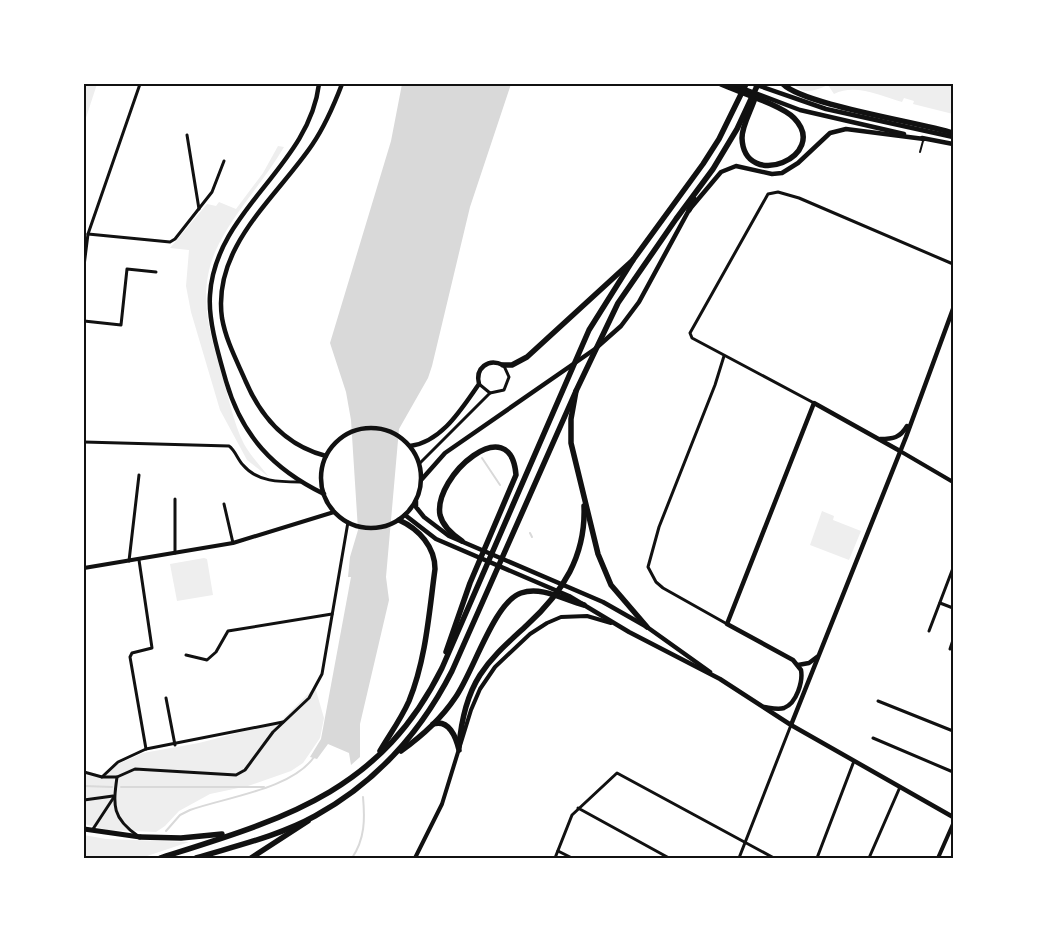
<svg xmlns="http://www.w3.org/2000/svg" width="1037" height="942" font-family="Barlow,sans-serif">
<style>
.green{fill:#eee}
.water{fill:#d9d9d9}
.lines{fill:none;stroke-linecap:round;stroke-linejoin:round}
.stream{stroke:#d9d9d9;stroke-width:2}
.service{stroke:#111;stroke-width:2}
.minor{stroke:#111;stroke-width:3}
.tertiary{stroke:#111;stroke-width:4}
.secondary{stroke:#111;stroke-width:4.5}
.primary{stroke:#111;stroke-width:5}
.trunk{stroke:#111;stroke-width:5.5}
.motorway{stroke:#111;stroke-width:5.5}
.neatline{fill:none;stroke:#111;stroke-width:2}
</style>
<rect width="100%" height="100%" fill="#fff"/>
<g class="green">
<polygon points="84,84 97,84 84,124"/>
<path d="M793,84H953V114L913,104L914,101L904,98L902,102C881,96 855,83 834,94L828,85C816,90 804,96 793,84Z"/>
<path d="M278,146L284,147C263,183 232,214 215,252C197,295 210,333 222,375C229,398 233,422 244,444C251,456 261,467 269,477L247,460L220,410L191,312L186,286L189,250L170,248L207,204L216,206L219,202L236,209L263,173Z"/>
<polygon points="822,511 834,516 833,520 861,531 849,560 810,545"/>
<polygon points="204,558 207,559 213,595 177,601 170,564"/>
<polygon points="315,687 324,718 320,738 303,763 291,771 248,786 210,794 179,811 165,826 156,832 108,830 84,824 84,775 101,777 118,764 143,753 199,743 280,722"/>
<polygon points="84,835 106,839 189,842 141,858 84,858"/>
</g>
<polygon class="water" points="402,84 511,84 470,207 432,366 428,378 399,429 386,577 389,600 360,724 360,757 351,765 349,753 328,744 317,759 310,757 321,739 351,577 348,577 350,557 358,530 351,420 346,392 330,343 391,141"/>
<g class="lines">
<g class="stream">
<polyline points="482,458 500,485"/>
<polyline points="530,533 532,537"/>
<polyline points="84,786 112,787"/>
<polyline points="121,787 264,787"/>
<path d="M166,831L180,815L190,810C227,797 292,789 314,757"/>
<path d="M352,858C365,839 365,819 363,797"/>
</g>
<polyline class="service" points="920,152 923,141"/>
<g class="minor">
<polyline points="187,135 199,209"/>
<polyline points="88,234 170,242 175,239 212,192 224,161"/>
<polyline points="84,266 88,234 140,84"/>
<polyline points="84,321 121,325 127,269 156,272"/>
<polyline points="724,356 715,385 659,527 648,567 656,582 663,588 727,624"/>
<polyline points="479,384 490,393 504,390 509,377 504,366"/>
<polyline points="814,403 692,338 690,333 768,194 778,192 799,198 953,264"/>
<path d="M84,442L229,446C235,450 238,460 243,465C257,482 280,482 300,482"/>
<polyline points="420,463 490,393"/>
<polyline points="224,504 233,543"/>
<polyline points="175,553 175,499"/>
<polyline points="139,560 152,648 132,653 130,657 146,749"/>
<polyline points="129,561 139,475"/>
<polyline points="940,603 953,608"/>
<polyline points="929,631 953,568"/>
<polyline points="950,649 953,640"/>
<polyline points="186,655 207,660 216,652 228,631 332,614"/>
<polyline points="166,698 175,745"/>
<polyline points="878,701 953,731"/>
<polyline points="873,738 953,772"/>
<polyline points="84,772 102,777 117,777"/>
<polyline points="102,777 118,762 146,749 283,722"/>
<polyline points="84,800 113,796"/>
<polyline points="578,808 669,858"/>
<polyline points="93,829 114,797"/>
<path d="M138,836C112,818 113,806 117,777L135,769L236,775L245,770L273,732L309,698L322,674L348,522"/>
<polyline points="558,851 572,858"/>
<polyline points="555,858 572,815 617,773 774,858"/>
<polyline points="739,858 791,725"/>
<polyline points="817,858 854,761"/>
<polyline points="869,858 900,787"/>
</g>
<g class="tertiary">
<polyline points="900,451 953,482"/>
<polyline points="84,568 233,543 334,512"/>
<polyline points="415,858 442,804 471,710 480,689 495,667 530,634 547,623 561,617 587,616 611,623"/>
<polyline points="938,858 953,824"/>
</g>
<g class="secondary">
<path d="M319,84C309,167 215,210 210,295C208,321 219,356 226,381C242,436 273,469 324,494"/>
<polyline points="731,84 800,110 904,134"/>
<polyline points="754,84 826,109 953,137"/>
<polyline points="922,138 953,144"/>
<circle cx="371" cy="478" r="50"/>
<path d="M880,439C893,439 900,438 907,426"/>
<path d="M410,446C442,442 462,408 479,384C475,368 488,358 503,365"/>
<path d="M326,456C287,446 262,419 246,382C237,361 226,341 222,318C212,247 276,198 312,145C325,126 334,105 342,84"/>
<polyline points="422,479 445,453 595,349 621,326 639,302 689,210 721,172 736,166 772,174 782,173 798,163 830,133 846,129 924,139"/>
<polyline points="416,501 416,507 424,517 449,536 603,602 647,627 710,672"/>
<polyline points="405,515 436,539 569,596 629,632 720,679 791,725 953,817"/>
<polyline points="798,665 809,663 817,657"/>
<path d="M764,707C771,708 778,710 784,708C797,703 803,681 801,670L793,660L727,624L814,403L900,451"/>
<polyline points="791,725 906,437 953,309"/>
</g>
<polyline class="primary" points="84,829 140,837"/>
<g class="trunk">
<path d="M721,84C739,92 781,105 794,118C831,156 744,192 742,138C742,125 751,111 755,98"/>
<path d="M783,84C804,105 918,122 953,133"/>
<polyline points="689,210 694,199"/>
<polyline points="503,365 512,365 527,357 633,260 703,164 719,139 746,84"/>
<polyline points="647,627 611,585 598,554 571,443 571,419 576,391 618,303 676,219 713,169 737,129 758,84"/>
<path d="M459,747C461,722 466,697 480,675C493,655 510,641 527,625C563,592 586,556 584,506"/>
</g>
<g class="motorway">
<path d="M446,652L470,583L516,475C511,409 433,476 440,515C443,527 453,535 462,541"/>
<path d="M433,724C449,719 456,737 459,750"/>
<path d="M380,751C390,734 401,719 409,701C426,659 429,613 435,569C435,547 419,529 399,520"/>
<path d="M401,751C422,736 441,719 455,698C473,673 494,602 521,593C542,586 564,600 584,605"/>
<polyline points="140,837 181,838 222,834"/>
<path d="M160,858C283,819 380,793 442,668L589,330L633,260"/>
<path d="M196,858C235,846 279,836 315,816C375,783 421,732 452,671L576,391"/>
<polyline points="251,858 308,821"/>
</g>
</g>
<rect width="1037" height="942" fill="none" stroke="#ffffff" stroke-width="170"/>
<rect x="85" y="85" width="867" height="772" class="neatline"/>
</svg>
